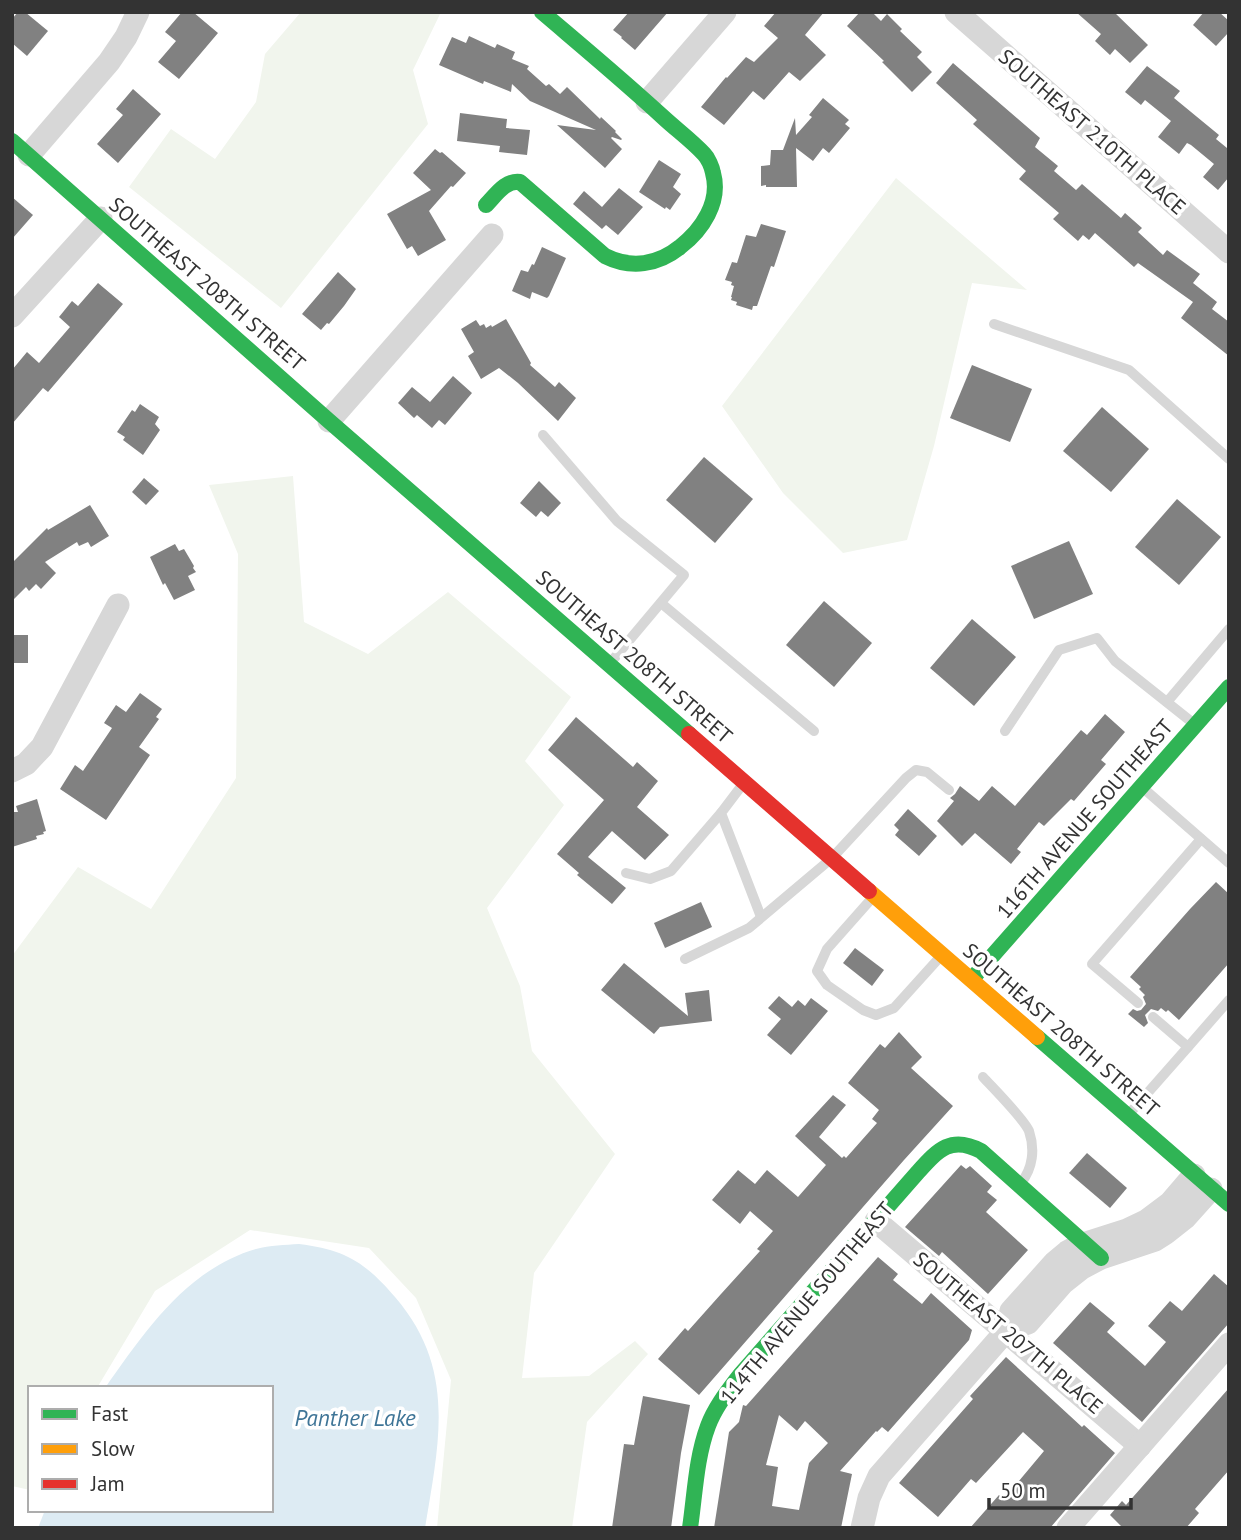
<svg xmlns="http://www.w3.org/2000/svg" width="1241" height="1540" font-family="'PT Sans',sans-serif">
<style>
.green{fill:#f1f5ed}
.water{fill:#ddebf3}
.building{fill:#818181;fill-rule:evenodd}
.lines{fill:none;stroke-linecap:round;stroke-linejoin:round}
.lane{stroke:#d7d7d7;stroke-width:10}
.street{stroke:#d7d7d7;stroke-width:23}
.fast{stroke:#30b455;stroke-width:16}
.slow{stroke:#ff9f0a;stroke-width:16}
.jam{stroke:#e5322d;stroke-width:16}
.labels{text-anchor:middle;stroke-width:7;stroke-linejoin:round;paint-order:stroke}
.street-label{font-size:21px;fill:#333;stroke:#fff}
.water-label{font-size:23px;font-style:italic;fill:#3f7597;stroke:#fff}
</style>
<rect width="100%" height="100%" fill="#fff"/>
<g class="green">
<polygon points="301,12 441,12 413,70 428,124 281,308 129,187 171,129 215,159 256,102 265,54"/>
<polygon points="896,178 1027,290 972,283 934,446 907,540 843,553 783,493 722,406"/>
<polygon points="293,476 304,622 368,654 448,592 571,697 525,761 564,805 487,908 520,986 532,1051 615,1154 534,1273 522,1378 589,1376 635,1341 648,1354 587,1422 572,1528 437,1528 451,1380 416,1298 369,1248 250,1230 155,1291 97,1388 30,1388 30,1490 12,1486 12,956 78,867 151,909 236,778 238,554 209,485"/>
</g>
<path class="water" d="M299,1244C345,1250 364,1261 395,1297C457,1369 439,1443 425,1528H38L45,1510H271V1388H105C145,1331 187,1269 256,1249C270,1245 285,1245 299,1244Z"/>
<g class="building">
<polygon points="18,12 25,12 48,31 27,56 12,43 12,19"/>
<polygon points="182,12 193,12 218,33 179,79 158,62 176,41 165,32"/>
<polygon points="629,12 668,12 635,50 621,38 622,37 613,30"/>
<polygon points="776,12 824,12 805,35 826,55 800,81 789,72 764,100 753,91 724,125 701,107 726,77 727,78 746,57 754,62 778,38 764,26"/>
<polygon points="860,12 872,12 881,21 887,14 902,29 900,31 922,52 917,57 932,72 912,92 882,62 884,61 847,26"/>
<polygon points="1076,12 1114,12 1148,45 1130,63 1115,49 1110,55 1095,41 1101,34"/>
<polygon points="1204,12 1219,12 1229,21 1229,32 1216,46 1193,25"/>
<polygon points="469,36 495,48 497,44 515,52 512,59 529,66 527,69 546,86 549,84 560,94 567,87 600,119 601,117 616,131 615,132 622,139 621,140 612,137 611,138 622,149 605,168 557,125 596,130 530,101 512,84 511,92 484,81 483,84 439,65 452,37 466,43"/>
<polygon points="953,63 1040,138 1035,147 1058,166 1054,171 1076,190 1082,184 1121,218 1125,213 1142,228 1138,232 1163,255 1167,250 1200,274 1193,283 1217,302 1212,309 1229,322 1229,356 1181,318 1193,302 1138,263 1134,267 1095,233 1089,240 1083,235 1078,241 1053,219 1059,213 1019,179 1026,171 973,124 977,120 936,83"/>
<polygon points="1147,66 1180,91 1174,98 1219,135 1216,139 1227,148 1229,146 1229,177 1218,190 1203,177 1214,164 1191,145 1187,143 1179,154 1158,137 1171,121 1145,100 1141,105 1125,92"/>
<polygon points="133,89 161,114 118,163 97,144 123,115 116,109"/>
<polygon points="823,98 849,120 845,124 850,128 829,153 823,148 813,161 796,148 797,187 766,187 766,185 761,186 761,166 770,165 771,150 783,150 795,118 796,135 812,117 809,115"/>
<polygon points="460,113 507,119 506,128 530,130 527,155 499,152 500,146 457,141"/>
<polygon points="435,149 440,153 442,152 466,173 453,187 451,186 429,211 446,240 418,256 412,246 407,249 387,214 431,190 413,173"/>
<polygon points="659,160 681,174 673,187 681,194 670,210 666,207 665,209 639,192"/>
<polygon points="619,188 643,207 618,235 606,225 602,229 573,204 584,191 602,207"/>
<polygon points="12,197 33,215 12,239"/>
<polygon points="761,224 786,231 774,267 771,266 757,306 753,306 752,310 736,305 737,302 731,300 732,297 731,297 734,286 731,285 732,282 725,280 732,262 737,263 746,235 756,237"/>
<polygon points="542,247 566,258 549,296 547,298 532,292 530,299 512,291 521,270 528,272 532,264 534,265"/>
<polygon points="338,272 356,289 344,306 329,324 327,323 321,330 302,314"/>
<polygon points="98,283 123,304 48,392 43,388 12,424 12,370 27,352 39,363 70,327 59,317 72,301 78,306"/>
<polygon points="506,319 531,363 530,365 555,387 559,382 576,398 558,421 518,383 499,368 481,379 468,356 474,352 461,329 476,320 480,326 484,324 486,328 491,325 492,327"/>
<polygon points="972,365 1032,389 1010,442 950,418"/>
<polygon points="453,376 472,393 445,425 439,420 432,428 417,415 414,418 398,403 412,387 430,402"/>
<polygon points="140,404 159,417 155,424 160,430 143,455 123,440 125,437 117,432 132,410 135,412"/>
<polygon points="1102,407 1149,449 1111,492 1063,451"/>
<polygon points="704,457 753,499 715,543 666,500"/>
<polygon points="144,478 159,491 146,505 132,492"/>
<polygon points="539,481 561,503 548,517 541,511 536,517 520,503"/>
<polygon points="1177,499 1221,537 1179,585 1135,547"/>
<polygon points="90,505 109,536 91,547 88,542 79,546 77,542 45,562 56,573 41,589 36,584 29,591 26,587 12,601 12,563 47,528 48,530"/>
<polygon points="1069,541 1093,594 1034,619 1011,566"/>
<polygon points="175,544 179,551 184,549 194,566 193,568 196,572 188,576 195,590 174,600 165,583 163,585 150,557"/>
<polygon points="824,601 872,643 834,687 786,645"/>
<polygon points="972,619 1016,657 974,706 930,668"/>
<rect x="12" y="635" width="16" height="28"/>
<polygon points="140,693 162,709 156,717 159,719 139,747 150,755 106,820 60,789 75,765 83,771 112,728 104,723 116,705 126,712"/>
<polygon points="1105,714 1125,732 1101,760 1106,764 1074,801 1071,799 1044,826 1039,822 1017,849 1021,852 1011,864 975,833 962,846 937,821 954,801 950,798 955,794 960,786 979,801 992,786 1015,806 1081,730 1087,735"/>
<polygon points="576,717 633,767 637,762 658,781 637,807 669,835 645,860 612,831 588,857 626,888 612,904 577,875 579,873 557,854 604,800 548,750"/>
<polygon points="37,799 46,831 43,832 44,834 36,836 37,839 12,847 12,812 18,812 16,806"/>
<polygon points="908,809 937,836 919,856 895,835 899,830 894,825"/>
<polygon points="1216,882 1229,894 1229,963 1179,1020 1168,1010 1166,1012 1161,1008 1158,1011 1151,1009 1145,1015 1148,1023 1144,1027 1128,1014 1133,1009 1137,1011 1141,1010 1146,1004 1143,997 1145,995 1139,989 1141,987 1130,977 1190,909"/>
<polygon points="701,902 712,927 665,948 654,923"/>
<polygon points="855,948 884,970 872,986 843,963"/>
<polygon points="624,963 688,1016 685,993 709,990 712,1021 660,1027 654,1034 601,990"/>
<polygon points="779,996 792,1007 798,1000 805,1006 811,998 828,1011 791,1055 767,1035 781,1019 768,1008"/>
<polygon points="899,1032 922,1057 911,1068 953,1106 904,1160 699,1395 658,1359 685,1328 688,1331 721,1294 760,1251 757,1249 773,1231 750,1211 740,1224 712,1200 738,1170 755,1184 767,1170 798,1197 826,1165 795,1136 833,1095 846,1105 819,1137 842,1158 844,1156 846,1158 877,1123 872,1119 879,1110 848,1083 880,1044 885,1048"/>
<polygon points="1087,1153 1127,1188 1110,1208 1069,1173"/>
<polygon points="961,1165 966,1169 970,1166 992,1186 987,1192 997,1200 986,1212 1028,1250 988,1294 942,1252 939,1256 905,1227"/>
<path d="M878,1257L898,1274L893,1280L922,1304L931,1293L972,1330L969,1340L888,1432L882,1427L877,1432L876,1431L840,1471L852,1474L841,1528H714L729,1432L739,1422L743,1405L746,1406ZM779,1415L797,1431L805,1421L828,1443L809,1463L799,1510L772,1506L778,1467L766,1465Z"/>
<polygon points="1214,1274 1229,1287 1229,1323 1142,1422 1053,1343 1090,1302 1115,1323 1107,1332 1145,1366 1166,1342 1148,1326 1170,1301 1182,1311"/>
<polygon points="1006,1357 1082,1427 1084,1425 1115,1453 1050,1528 970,1528 999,1495 1004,1499 1044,1451 1023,1432 976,1483 971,1479 938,1517 899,1483 973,1399 970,1396"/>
<polygon points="1229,1388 1229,1470 1195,1509 1199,1513 1186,1528 1123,1528 1110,1515 1122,1501 1126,1505"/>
<polygon points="643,1396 690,1405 681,1453 671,1528 612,1528 624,1444 634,1445"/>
</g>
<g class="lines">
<g class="lane">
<polyline points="994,324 1129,370 1229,459"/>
<polyline points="543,435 617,521 684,575 611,662"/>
<polyline points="661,603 814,731"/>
<polyline points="1167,702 1229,629"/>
<polyline points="1005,731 1059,650 1097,638 1115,661 1193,723"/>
<polyline points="743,784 721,813 761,917"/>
<polyline points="1143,788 1229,863"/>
<polyline points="626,873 650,879 671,871 721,813"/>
<polyline points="873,897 827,949 817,971 827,985 863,1010 876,1015 894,1008 940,957"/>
<polyline points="685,959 749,928 832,858 906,778 916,770 927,772 949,790"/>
<polyline points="1138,1003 1092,964 1201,839"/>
<polyline points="1188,1047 1229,1000"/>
<path d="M983,1077C993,1088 1024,1119 1029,1131C1035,1149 1033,1168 1021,1183"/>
<polyline points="1129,1114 1188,1047 1153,1017"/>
</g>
<g class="street">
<polyline points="956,12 1229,252"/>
<polyline points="647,102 725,12"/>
<polyline points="29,155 109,62 126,37 138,12"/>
<polyline points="12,316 101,218"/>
<polyline points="329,421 492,235"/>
<polyline points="12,771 26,764 42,747 118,605"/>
<polyline points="1194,1175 1170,1203 1146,1221 1127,1230 1080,1245 1067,1252 1055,1262 1011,1311 1006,1331 1028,1323 1063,1283 1082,1268 1101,1258 1155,1240 1166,1233 1185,1218 1211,1189"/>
<polyline points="876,1221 1140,1446"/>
<polyline points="862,1528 869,1498 879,1476 1006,1331"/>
<polyline points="1068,1528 1229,1344"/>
</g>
<g class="fast">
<polyline points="12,141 329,421 689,734"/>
<path d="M486,205C496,195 505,180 520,182L605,256C631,269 658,265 680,247C702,230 721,202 713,173C712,167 708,158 704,154C692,141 677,130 664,118C624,81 583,47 542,12"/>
<polyline points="972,979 1229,687"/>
<polyline points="1037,1037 1229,1204"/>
<path d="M690,1528C695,1494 696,1458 708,1426C715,1407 728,1391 740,1375L918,1172C938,1150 951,1135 981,1151L1101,1258"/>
</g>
<polyline class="slow" points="869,891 1037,1037"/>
<polyline class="jam" points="689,734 869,891"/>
</g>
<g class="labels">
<g class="street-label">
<text transform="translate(1092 132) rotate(41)" y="7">SOUTHEAST 210TH PLACE</text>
<text transform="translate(207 284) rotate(41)" y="7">SOUTHEAST 208TH STREET</text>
<text transform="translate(634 657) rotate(41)" y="7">SOUTHEAST 208TH STREET</text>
<text transform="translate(1085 819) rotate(-49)" y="7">116TH AVENUE SOUTHEAST</text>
<text transform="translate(1061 1030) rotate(41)" y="7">SOUTHEAST 208TH STREET</text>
<text transform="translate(807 1303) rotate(-50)" y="7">114TH AVENUE SOUTHEAST</text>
<text transform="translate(1008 1333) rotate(40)" y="7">SOUTHEAST 207TH PLACE</text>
</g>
<g class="water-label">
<text x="355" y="1426">Panther Lake</text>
</g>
</g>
<rect width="1241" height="1540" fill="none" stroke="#333333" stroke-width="28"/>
<rect x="28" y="1386" width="245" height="126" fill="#ffffff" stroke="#adadad" stroke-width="2"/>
<rect x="42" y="1409" width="35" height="10" fill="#30b455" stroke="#adadad" stroke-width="2"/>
<text x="91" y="1421" font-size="21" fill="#333333">Fast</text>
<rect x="42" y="1444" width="35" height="10" fill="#ff9f0a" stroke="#adadad" stroke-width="2"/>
<text x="91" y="1456" font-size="21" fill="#333333">Slow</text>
<rect x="42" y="1479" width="35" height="10" fill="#e5322d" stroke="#adadad" stroke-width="2"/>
<text x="91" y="1491" font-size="21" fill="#333333">Jam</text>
<path d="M989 1498v10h142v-10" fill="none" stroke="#333333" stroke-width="3.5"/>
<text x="1000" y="1498" font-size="21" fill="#333333" stroke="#ffffff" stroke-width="5" paint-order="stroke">50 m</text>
</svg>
